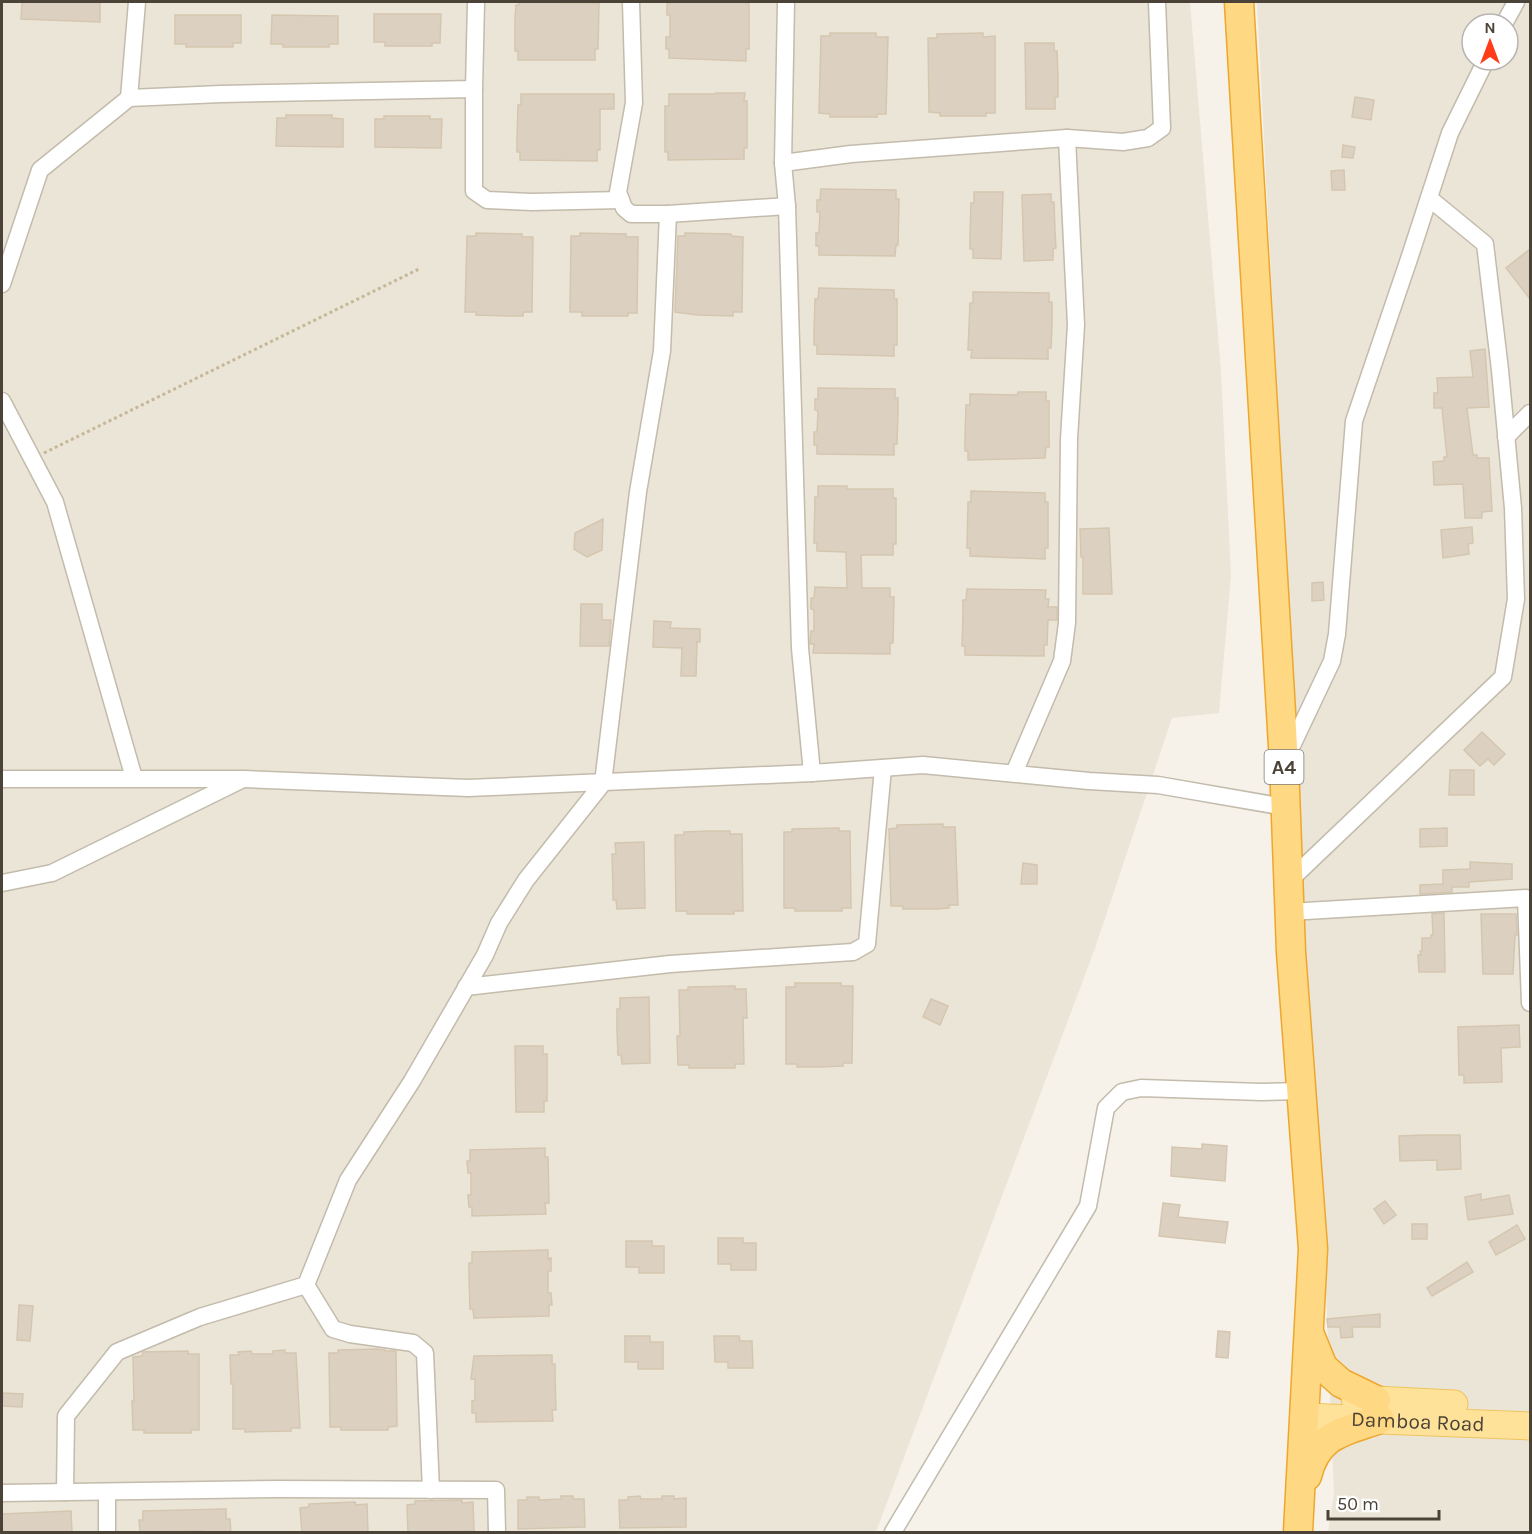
<svg xmlns="http://www.w3.org/2000/svg" width="1532" height="1534" font-family="Karla,sans-serif">
<style>
.residential{fill:#ebe5d7;fill-rule:evenodd}
.building{fill:#dcd1c1;stroke:#d5c6b0;stroke-width:1.5}
.lines{fill:none;stroke-linecap:round;stroke-linejoin:round}
.minor-casing{stroke:#c3bbab;stroke-width:19}
.primary-casing{stroke:#f0c45d;stroke-width:29}
.trunk-casing{stroke:#eea72c;stroke-width:31}
.path{stroke:#c6b79a;stroke-width:3;stroke-dasharray:3 3;stroke-linecap:butt}
.minor{stroke:#fff;stroke-width:16}
.primary{stroke:#ffe29a;stroke-width:27}
.trunk{stroke:#ffd883;stroke-width:28}
.labels{text-anchor:middle;stroke-width:4.5;stroke-linejoin:round;paint-order:stroke}
.shield{fill:#fff;stroke:#817b73;stroke-width:1.5}
.shield-label{font-size:20px;font-weight:bold;fill:#4b4337}
.street-label{font-size:21px;fill:#4b4337;stroke:#fff}
</style>
<rect width="100%" height="100%" fill="#f6f2ea"/>
<g class="residential">
<polygon points="2,2 1190,2 1221,371 1231,576 1219,713 1172,718 1094,951 876,1532 2,1532"/>
<path d="M1257,2H1530V1532H1328L1334,1495L1325,1270L1291,885L1278,411ZM1472,24H1508V60H1472Z"/>
</g>
<g class="building">
<polygon points="22,2 100,2 100,22 21,19"/>
<polygon points="519,2 599,3 598,49 595,49 595,60 518,60 518,51 515,51 515,19 516,5 519,5"/>
<polygon points="670,2 746,2 746,3 749,3 749,49 746,49 746,61 669,58 669,49 666,49 666,37 670,37 670,15 667,15 667,3 670,3"/>
<polygon points="374,14 441,14 440,43 432,43 432,46 385,46 385,42 374,42"/>
<polygon points="175,15 241,15 241,43 233,43 233,47 186,47 186,44 175,44"/>
<polygon points="272,15 338,16 338,44 329,44 329,47 283,47 283,44 271,44"/>
<polygon points="830,33 876,33 876,37 888,37 886,114 877,114 877,117 830,117 830,114 819,113 821,36 830,36"/>
<polygon points="983,33 983,37 995,36 995,113 986,113 986,116 940,116 940,113 929,112 928,38 937,38 937,34"/>
<polygon points="1025,43 1054,43 1054,51 1057,51 1058,77 1058,97 1055,97 1055,109 1026,109"/>
<polygon points="716,93 745,93 744,101 747,101 747,148 744,148 744,159 668,160 668,152 665,152 665,106 669,106 669,94 716,94"/>
<polygon points="521,94 614,94 614,109 600,109 600,150 597,150 597,161 520,160 520,152 517,152 517,139 518,105 521,105"/>
<polygon points="1355,97 1374,100 1371,120 1352,117"/>
<polygon points="286,115 332,115 332,118 343,119 343,147 276,146 277,118 286,118"/>
<polygon points="384,116 430,116 430,119 442,119 441,148 375,147 375,119 384,119"/>
<polygon points="1343,145 1355,147 1353,158 1342,157"/>
<polygon points="1344,170 1345,190 1332,190 1331,171"/>
<polygon points="821,189 896,190 896,199 899,199 898,245 896,245 895,256 819,255 819,246 816,246 816,233 819,233 820,212 817,212 817,200 820,200"/>
<polygon points="974,192 1003,192 1001,259 973,258 973,249 970,249 970,236 971,203 974,203"/>
<polygon points="1051,194 1051,202 1054,202 1055,231 1056,248 1053,249 1053,260 1024,261 1022,195"/>
<polygon points="476,233 522,234 522,237 533,237 532,312 523,312 523,316 510,316 476,315 477,312 465,312 467,236 476,236"/>
<polygon points="580,233 626,234 626,237 638,237 637,313 628,313 628,316 582,316 582,312 570,312 571,236 580,236"/>
<polygon points="685,233 731,234 731,236 743,237 742,312 733,312 733,316 698,315 675,312 678,236 685,236"/>
<polygon points="1530,249 1530,299 1506,268"/>
<polygon points="819,288 894,290 894,299 897,299 897,345 894,345 894,356 817,354 817,345 814,345 814,332 815,299 818,299"/>
<polygon points="973,292 1049,293 1049,302 1052,302 1052,325 1051,348 1048,348 1048,359 971,358 972,350 968,350 970,303 973,303"/>
<polygon points="1485,349 1489,407 1467,408 1473,455 1477,455 1477,458 1489,458 1492,511 1482,512 1482,518 1465,518 1463,484 1434,485 1433,462 1444,461 1444,457 1447,457 1442,408 1434,408 1434,393 1438,393 1437,378 1473,377 1470,351"/>
<polygon points="818,388 895,389 895,398 898,398 898,411 897,444 894,444 894,455 817,454 817,445 814,445 814,432 817,432 818,411 815,410 815,399 818,399"/>
<polygon points="1018,392 1046,392 1046,401 1049,401 1049,447 1046,447 1045,458 968,460 968,451 965,451 965,438 966,405 970,405 970,394 1017,395"/>
<polygon points="818,486 847,486 847,489 893,489 893,498 896,498 896,544 893,544 893,555 861,555 862,588 890,588 890,597 894,597 893,643 890,643 890,654 813,653 814,644 810,644 810,641 811,631 814,631 814,610 811,609 811,598 814,598 815,587 847,588 846,552 817,551 817,543 814,543 815,497 818,497"/>
<polygon points="971,491 1045,493 1045,502 1048,502 1048,548 1045,548 1045,559 970,556 970,548 967,548 968,502 971,502"/>
<polygon points="603,519 602,550 587,557 574,549 575,533"/>
<polygon points="1472,527 1473,543 1468,544 1469,554 1443,558 1441,530"/>
<polygon points="1109,528 1112,594 1083,594 1083,557 1081,557 1080,529"/>
<polygon points="1323,582 1324,600 1312,601 1312,583"/>
<polygon points="967,589 1046,590 1045,599 1049,599 1048,607 1057,607 1057,620 1048,620 1047,645 1044,645 1044,656 965,655 965,646 962,646 963,615 963,600 966,600"/>
<polygon points="581,604 602,604 602,620 611,620 609,646 580,646"/>
<polygon points="654,621 671,622 670,628 700,629 700,642 697,642 696,676 681,676 682,648 653,647"/>
<polygon points="1482,732 1505,754 1494,765 1488,759 1480,766 1464,750"/>
<polygon points="1450,770 1474,770 1474,795 1449,795"/>
<polygon points="943,824 943,827 955,827 958,905 949,905 949,908 936,909 903,909 903,906 891,906 889,829 897,828 897,825"/>
<polygon points="839,828 839,831 850,831 851,908 842,908 842,911 795,911 795,908 784,908 784,832 792,832 792,829"/>
<polygon points="1447,828 1447,846 1420,847 1420,829"/>
<polygon points="709,831 730,831 730,834 742,834 743,911 734,911 734,914 687,914 687,911 676,911 675,835 684,835 684,832"/>
<polygon points="644,842 645,908 617,909 616,900 613,900 613,888 612,854 616,854 615,843"/>
<polygon points="1470,862 1512,864 1512,879 1469,882 1469,887 1452,887 1452,892 1420,894 1420,885 1443,884 1443,870 1470,869"/>
<polygon points="1023,863 1037,865 1037,884 1021,884"/>
<polygon points="1444,913 1445,972 1419,972 1418,955 1421,955 1420,951 1422,951 1422,938 1431,938 1431,935 1433,935 1432,914"/>
<polygon points="1481,914 1516,914 1517,935 1515,935 1513,974 1483,974"/>
<polygon points="795,983 841,983 841,986 853,986 852,1063 843,1063 843,1066 818,1067 797,1067 797,1064 786,1064 786,987 795,987"/>
<polygon points="735,986 735,989 746,989 747,1018 743,1018 744,1064 735,1064 735,1068 689,1068 689,1065 678,1065 677,1036 680,1036 679,990 688,990 688,987"/>
<polygon points="649,997 650,1063 622,1064 621,1055 618,1055 617,1031 617,1009 620,1009 620,998"/>
<polygon points="931,999 948,1006 940,1025 923,1017"/>
<polygon points="1519,1025 1520,1047 1501,1048 1502,1082 1464,1083 1464,1075 1459,1075 1458,1027"/>
<polygon points="515,1046 543,1046 543,1054 547,1054 547,1101 544,1101 544,1112 516,1112"/>
<polygon points="1425,1135 1460,1135 1461,1169 1437,1170 1437,1160 1400,1161 1399,1136"/>
<polygon points="1202,1144 1227,1146 1225,1181 1171,1176 1172,1147 1202,1149"/>
<polygon points="545,1148 545,1157 548,1157 549,1203 545,1203 546,1214 472,1216 472,1207 469,1207 468,1195 471,1195 471,1173 468,1173 467,1161 470,1161 470,1150"/>
<polygon points="1481,1194 1481,1200 1509,1195 1513,1214 1468,1220 1465,1197"/>
<polygon points="1385,1201 1396,1215 1384,1224 1374,1209"/>
<polygon points="1163,1203 1180,1205 1178,1217 1228,1222 1225,1243 1159,1236"/>
<rect x="1412" y="1224" width="15" height="15"/>
<polygon points="1517,1225 1525,1239 1496,1255 1489,1242"/>
<polygon points="718,1238 743,1238 743,1243 756,1243 756,1270 731,1270 731,1264 718,1264"/>
<polygon points="626,1241 652,1241 652,1246 664,1246 664,1273 639,1273 639,1267 626,1267"/>
<polygon points="548,1250 548,1259 551,1258 551,1271 548,1271 548,1293 551,1293 552,1305 549,1305 549,1316 474,1318 473,1309 470,1309 469,1275 469,1263 472,1263 472,1252"/>
<polygon points="1467,1262 1473,1272 1432,1296 1427,1288"/>
<polygon points="19,1305 33,1306 30,1341 17,1340"/>
<polygon points="1380,1314 1380,1327 1352,1327 1353,1337 1341,1338 1340,1327 1328,1327 1327,1319"/>
<polygon points="1218,1331 1230,1332 1228,1358 1216,1357"/>
<polygon points="625,1336 650,1336 650,1342 663,1342 663,1369 638,1369 638,1362 625,1362"/>
<polygon points="714,1336 739,1336 740,1341 752,1341 753,1368 728,1368 728,1362 715,1362"/>
<polygon points="378,1349 385,1350 385,1351 396,1351 397,1426 388,1427 388,1430 341,1430 341,1427 330,1427 329,1353 338,1353 338,1350"/>
<polygon points="285,1350 285,1353 296,1353 300,1428 291,1428 291,1431 245,1432 245,1429 233,1429 233,1384 231,1384 230,1355 239,1355 238,1352 251,1351 252,1354 273,1354 273,1351"/>
<polygon points="188,1351 188,1354 199,1354 199,1430 191,1430 191,1433 144,1433 144,1430 133,1430 132,1401 134,1401 133,1357 142,1356 143,1352"/>
<polygon points="552,1355 552,1364 555,1364 555,1377 556,1410 552,1410 553,1421 476,1422 476,1413 472,1413 472,1401 475,1400 475,1379 471,1379 474,1356"/>
<polygon points="3,1393 23,1394 22,1407 2,1406"/>
<polygon points="561,1496 573,1496 573,1499 584,1499 585,1527 518,1529 518,1500 527,1500 527,1497 539,1497 539,1500 561,1499"/>
<polygon points="640,1496 641,1499 662,1499 662,1496 674,1496 674,1499 686,1498 686,1527 620,1528 619,1500 628,1500 628,1497"/>
<polygon points="462,1500 462,1503 473,1502 474,1531 408,1533 407,1505 415,1504 415,1501"/>
<polygon points="355,1502 356,1505 367,1504 368,1533 302,1533 300,1508 309,1507 309,1504"/>
<polygon points="226,1509 226,1519 230,1519 231,1533 202,1533 202,1531 140,1532 139,1520 143,1520 143,1511"/>
<polygon points="71,1511 72,1533 2,1533 2,1514"/>
</g>
<g class="lines">
<defs>
<g id="minor">
<polyline points="631,2 634,103 618,192 624,208 631,214 668,214 787,206"/>
<polyline points="786,2 783,163 787,206 800,648 812,773"/>
<polyline points="1504,24 1516,2"/>
<polyline points="474,89 474,191 487,200 532,202 621,200"/>
<polyline points="129,98 137,2"/>
<polyline points="783,163 851,154 1067,138 1123,142 1148,138 1162,128 1157,2"/>
<polyline points="2,284 40,170 129,98 221,94 474,89 476,2"/>
<polyline points="2,401 55,502 134,778"/>
<polyline points="1506,437 1530,413"/>
<polyline points="1288,754 1332,661 1337,634 1354,421 1409,259 1450,133 1486,60"/>
<polyline points="1014,773 1062,661 1067,623 1069,439 1076,325 1067,138"/>
<polyline points="2,779 244,779 468,788 812,773 923,765 1089,781 1158,785 1285,807"/>
<polyline points="1288,882 1503,677 1516,599 1513,508 1500,370 1485,244 1429,198"/>
<polyline points="2,883 52,873 241,780"/>
<polyline points="1289,912 1526,898 1530,1003"/>
<polyline points="466,987 670,964 853,952 867,944 883,768"/>
<polyline points="431,1490 425,1353 413,1343 350,1334 333,1329 306,1285 348,1180 412,1081 485,955 499,923 526,880 603,783 638,492 662,351 668,214"/>
<polyline points="65,1492 66,1416 117,1352 200,1317 306,1285"/>
<polyline points="107,1492 107,1532"/>
<polyline points="2,1493 278,1489 496,1490 497,1532"/>
<polyline points="893,1532 1088,1206 1106,1108 1122,1092 1141,1088 1261,1092 1302,1091"/>
</g>
<g id="primary">
<polyline points="1355,1399 1454,1404"/>
<path id="s1" d="M1304,1417L1530,1426"/>
</g>
<g id="trunk">
<polyline points="1239,2 1284,763 1291,952 1313,1249 1298,1532"/>
<polyline points="1310,1335 1323,1367 1341,1383 1376,1400"/>
<path d="M1307,1476C1317,1434 1343,1432 1380,1419"/>
</g>
</defs>
<use href="#minor" class="minor-casing"/>
<use href="#primary" class="primary-casing"/>
<use href="#trunk" class="trunk-casing"/>
<polyline class="path" points="44,453 421,268"/>
<use href="#minor" class="minor"/>
<use href="#primary" class="primary"/>
<use href="#trunk" class="trunk"/>
</g>
<g class="labels">
<rect class="shield" x="1264.5" y="750" width="39" height="34" rx="4.5"/>
<g class="shield-label">
<text x="1284" y="774">A4</text>
</g>
<g class="street-label">
<text dy="7" stroke="none"><textPath href="#s1" startOffset="114">Damboa Road</textPath></text>
</g>
</g>
<rect width="1532" height="1534" fill="none" stroke="#4b4337" stroke-width="6"/>
<g transform="translate(1490 42)"><circle r="28" fill="#ffffff" stroke="#b7b4af" stroke-width="1.5"/>
<path d="M0-4.5L10 22L0 15L-10 22Z" fill="#ff3b18"/>
<text y="-9" font-size="16" font-weight="bold" text-anchor="middle" fill="#4b4337">N</text>
</g>
<path d="M1328 1510v9h111v-9" fill="none" stroke="#4b4337" stroke-width="3"/>
<text x="1337" y="1510" font-size="18" fill="#4b4337" stroke="#ffffff" stroke-width="4.5" paint-order="stroke">50 m</text>
</svg>
